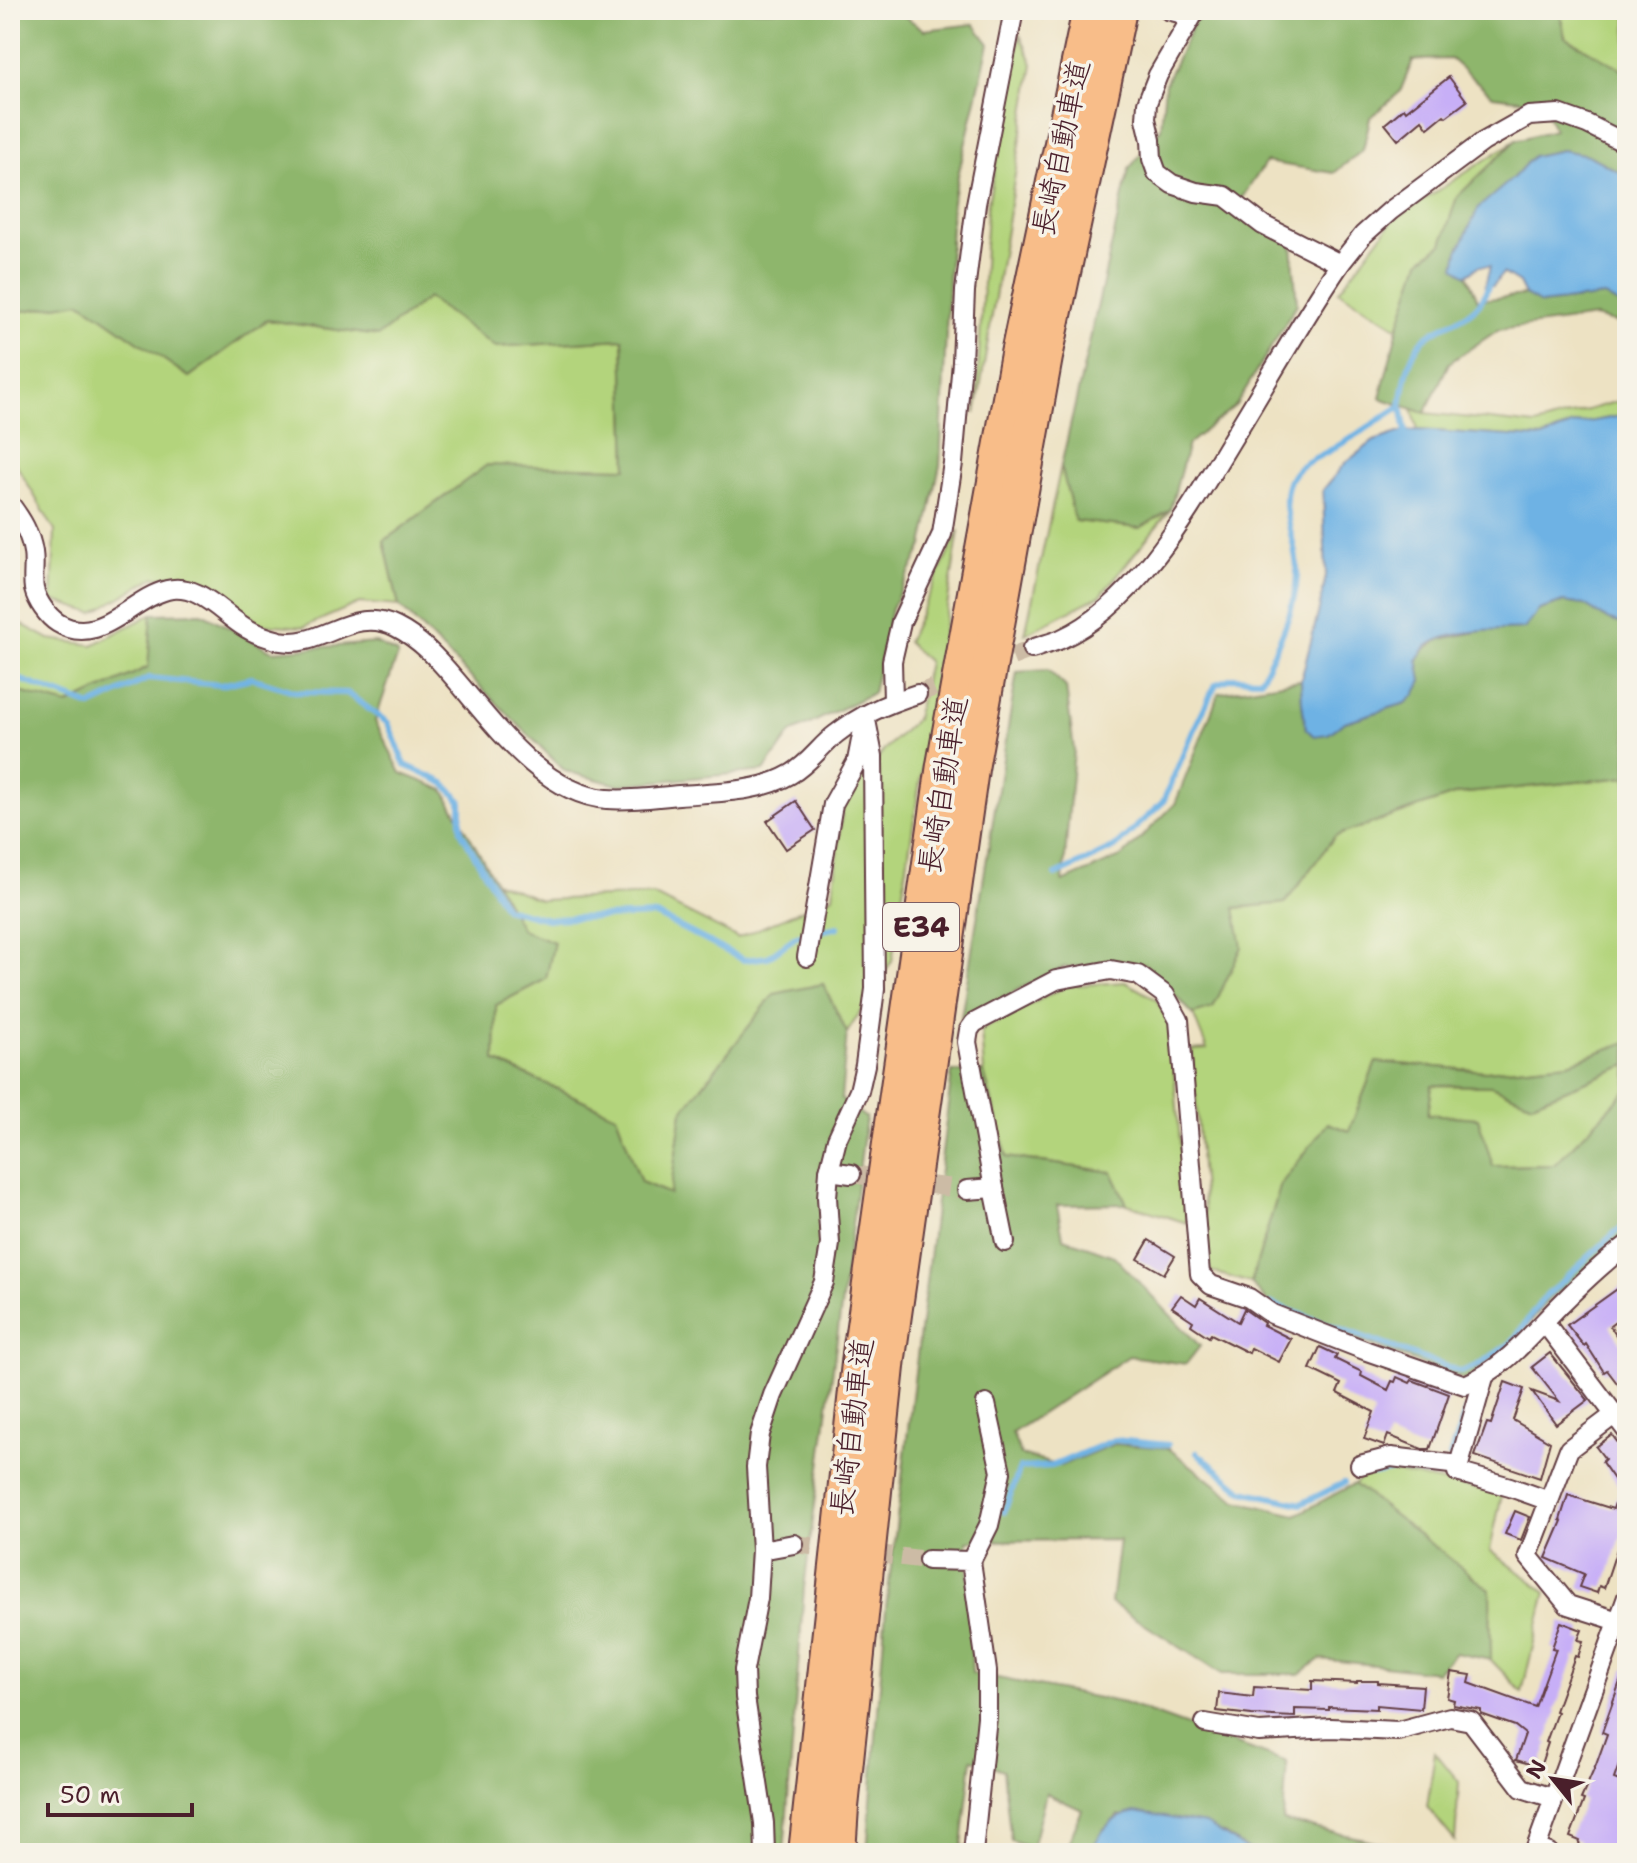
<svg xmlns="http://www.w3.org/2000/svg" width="1637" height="1863" font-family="'Shantell Sans','Klee One',sans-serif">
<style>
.green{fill:#b3d47c;stroke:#7e7a54;stroke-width:2}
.forest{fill:#8eb66c;stroke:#6c6a4c;stroke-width:2}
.water{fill:#6eb2e4;stroke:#5c6888;stroke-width:2}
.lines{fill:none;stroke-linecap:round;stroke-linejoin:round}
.stream{stroke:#6eb2e4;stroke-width:6}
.building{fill:#c7aff7}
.minor-tunnel{stroke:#ccbba5;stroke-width:18;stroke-dasharray:18 9;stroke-linecap:butt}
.minor-casing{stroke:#623c42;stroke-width:22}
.motorway-casing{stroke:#623c42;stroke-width:38}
.minor{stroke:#fff;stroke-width:18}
.motorway{stroke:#f8bd89;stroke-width:34}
.labels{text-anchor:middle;stroke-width:7;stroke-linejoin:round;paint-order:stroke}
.shield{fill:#f7f3e8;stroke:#7e5f64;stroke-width:2}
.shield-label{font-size:28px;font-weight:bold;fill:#4a1f2b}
.street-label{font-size:30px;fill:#4a1f2b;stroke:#f7f3e8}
</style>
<rect width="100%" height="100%" fill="#f7f3e8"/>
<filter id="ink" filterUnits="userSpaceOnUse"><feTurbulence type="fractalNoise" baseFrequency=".0125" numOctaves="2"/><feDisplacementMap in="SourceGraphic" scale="16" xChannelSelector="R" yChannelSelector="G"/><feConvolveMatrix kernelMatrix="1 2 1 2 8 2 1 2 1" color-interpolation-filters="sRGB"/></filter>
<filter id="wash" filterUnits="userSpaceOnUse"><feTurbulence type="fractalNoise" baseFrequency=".006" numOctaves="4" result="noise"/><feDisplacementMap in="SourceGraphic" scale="32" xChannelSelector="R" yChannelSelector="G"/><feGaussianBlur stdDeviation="1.8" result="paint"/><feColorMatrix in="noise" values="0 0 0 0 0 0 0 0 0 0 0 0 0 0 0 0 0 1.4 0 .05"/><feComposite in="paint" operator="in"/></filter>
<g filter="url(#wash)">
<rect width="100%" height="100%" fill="#ede2c3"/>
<g class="green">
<polygon points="1559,10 1627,10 1627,72 1565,37"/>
<polygon points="1020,35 1033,64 976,414 987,209"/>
<polygon points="1516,140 1457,197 1442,244 1420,261 1398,328 1339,291 1393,220"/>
<polygon points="428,297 495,347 623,339 627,468 487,466 384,541 399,606 359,603 304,627 261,624 196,577 155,577 93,613 52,600 55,531 10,454 10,313 81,302 189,377 267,320 378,336"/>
<polygon points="1627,400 1627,415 1571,425 1543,438 1418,430 1412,408 1425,413 1536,425 1615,402"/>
<polygon points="1061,466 1076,521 1140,528 1170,510 1101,595 1025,634"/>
<polygon points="959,530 892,961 847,1033 823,984 682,1112 670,1194 641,1182 616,1115 495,1061 496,1005 546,979 522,930 495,882 541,900 653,895 738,938 833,896 843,804 884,750 916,719 928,662 907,642"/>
<polygon points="152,614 149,667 68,705 12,690 10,691 10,618 49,639 93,645"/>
<polygon points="1627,777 1627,1042 1569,1063 1486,1071 1376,1062 1349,1131 1281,1184 1251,1283 1209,1271 1192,1050 1207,1049 1193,1014 1213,1008 1235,908 1285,903 1335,836 1457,794"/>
<polygon points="1125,982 1156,999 1170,1026 1187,1223 1127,1204 1111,1172 1007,1157 984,1072 981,1030 1066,986"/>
<polygon points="1627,1065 1627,1090 1554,1165 1493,1166 1428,1114 1432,1085 1491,1086 1533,1103"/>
<polygon points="1374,1468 1502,1494 1490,1550 1546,1592 1522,1692 1491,1660 1490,1590 1354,1484"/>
<polygon points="1435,1752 1459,1782 1455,1841 1427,1807"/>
</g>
<g class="forest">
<polygon points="10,10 896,10 924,30 974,24 989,44 952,201 940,465 923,546 891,609 873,693 791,733 764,771 618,785 565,771 399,606 384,541 487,465 627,468 623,339 495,347 428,298 378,336 267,320 189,377 81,302 10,313"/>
<polygon points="1204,10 1493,10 1501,13 1525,10 1559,10 1565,37 1627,72 1627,176 1588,155 1562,150 1533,156 1513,178 1455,267 1467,275 1478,300 1525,295 1541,304 1604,296 1621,306 1627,305 1627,326 1595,317 1498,330 1449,363 1425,413 1380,398 1398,328 1420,261 1442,244 1457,197 1516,140 1554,130 1543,102 1493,96 1451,59 1413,60 1400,92 1370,118 1363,150 1334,173 1266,162 1231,214 1292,245 1297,304 1236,405 1188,444 1170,510 1140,528 1075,521 1061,466 1129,169 1161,128 1165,84 1196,18"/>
<polygon points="1563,602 1584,605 1609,620 1627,625 1627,777 1457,794 1335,836 1285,903 1235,908 1242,947 1213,1008 1193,1014 1145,964 1064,967 961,1018 1017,672 1048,670 1066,687 1074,750 1063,882 1123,856 1175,804 1219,693 1301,680 1302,703 1306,729 1328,734 1345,722 1406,703 1422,681 1418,659 1425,649 1441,639 1477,632"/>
<polygon points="202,613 272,651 376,643 398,654 375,721 401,773 444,790 522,930 554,942 546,979 496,1005 495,1061 616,1115 641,1182 670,1194 682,1112 774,994 823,984 847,1033 841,1099 866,1118 804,1588 784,1853 10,1853 10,691 12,690 68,705 148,667 152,614"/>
<polygon points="1627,1042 1627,1065 1532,1103 1491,1086 1432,1085 1428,1114 1478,1118 1493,1166 1554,1165 1627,1090 1627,1232 1546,1303 1513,1343 1465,1380 1273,1308 1251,1283 1281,1184 1328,1123 1349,1131 1376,1062 1486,1071 1569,1063"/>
<polygon points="952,1072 984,1072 1007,1157 1112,1172 1127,1204 1057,1205 1063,1238 1114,1256 1200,1346 1186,1364 1129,1356 1012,1433 1021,1455 1060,1466 1114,1444 1168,1448 1237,1501 1296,1515 1354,1484 1490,1590 1491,1660 1455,1653 1437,1672 1320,1659 1300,1674 1222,1674 1111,1603 1119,1540 967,1541 972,1673 1124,1703 1287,1762 1283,1821 1395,1846 1401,1853 1257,1853 1245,1848 1224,1834 1119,1815 1104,1829 1091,1853 1064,1853 1082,1810 1046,1793 1032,1848 1011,1841 1003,1770 972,1759 961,1853 867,1853 886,1608"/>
</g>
<g class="water">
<polygon points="1562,150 1588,155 1627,176 1627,305 1622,306 1604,296 1541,304 1525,295 1519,283 1503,273 1493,286 1485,286 1490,266 1479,266 1467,275 1455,267 1458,251 1479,207 1513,178 1533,156"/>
<path d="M1627,415V625L1609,620L1584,605L1563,602L1539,610L1524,629C1497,631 1446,629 1425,648C1424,649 1419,658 1418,659L1422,681L1415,695L1406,703L1345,722L1328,734L1314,736L1306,729L1302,703L1301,680L1319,610L1326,576L1323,490L1345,463L1374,441L1401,432L1418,430L1543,438L1571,425Z"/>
<path d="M1135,1812L1206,1824L1245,1848L1259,1853H1091C1100,1830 1111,1817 1135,1812Z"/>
</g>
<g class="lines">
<g class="stream">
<polyline points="1401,406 1407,438"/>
<polyline points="10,681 19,679 91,706 149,678 221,685 252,678 297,692 347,693 388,723 405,765 444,783 461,801 461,831 505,908 547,919 656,915 744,960 768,957 797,936 838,927"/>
<path d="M1056,875L1115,847L1163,802L1194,729L1216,684L1232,678L1261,679C1277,647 1296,610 1297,574C1299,541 1269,494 1300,467C1310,460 1322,455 1333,449C1356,435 1379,421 1401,406C1404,387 1407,362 1418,346C1431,327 1462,322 1475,308C1483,301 1486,291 1490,281"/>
<polyline points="1272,1304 1461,1372 1478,1365 1511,1343 1543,1299 1617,1231 1627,1225"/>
<polyline points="1197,1453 1243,1491 1301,1504 1344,1483"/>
<polyline points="1450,1456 1466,1410"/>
<polyline points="1373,1474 1397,1469 1442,1475"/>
<polyline points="1004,1512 1020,1468 1052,1466 1114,1440 1168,1445"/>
</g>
</g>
<g id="blocks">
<g class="building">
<polygon points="1449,77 1467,101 1446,117 1444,115 1428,128 1422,120 1398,140 1385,124 1404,108 1406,111"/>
<polygon points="796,801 815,830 786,849 767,821"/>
<polygon points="1149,1240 1175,1256 1164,1274 1138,1259"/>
<polygon points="1627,1282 1627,1313 1610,1326 1627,1352 1627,1396 1607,1370 1604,1372 1586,1344 1584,1346 1567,1325"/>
<polygon points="1181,1295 1196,1305 1200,1298 1238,1322 1244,1309 1264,1323 1263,1325 1291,1339 1279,1362 1251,1348 1249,1353 1211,1334 1209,1337 1191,1325 1193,1321 1172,1307"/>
<polygon points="1320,1347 1337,1355 1335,1359 1362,1372 1361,1376 1388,1390 1392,1381 1395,1382 1397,1377 1410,1383 1412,1380 1449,1394 1430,1449 1422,1449 1388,1435 1384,1446 1364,1439 1374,1412 1337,1393 1341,1384 1310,1369"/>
<polygon points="1550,1353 1588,1400 1556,1424 1532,1391 1559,1401 1532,1367"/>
<polygon points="1505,1382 1524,1389 1513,1420 1550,1442 1540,1478 1475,1456 1487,1423 1491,1424"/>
<polygon points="1612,1435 1627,1455 1627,1519 1604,1588 1599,1586 1597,1593 1579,1587 1584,1574 1546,1558 1562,1521 1560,1520 1568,1495 1613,1509 1620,1488 1602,1462 1605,1459 1596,1447"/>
<polygon points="1515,1511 1530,1517 1521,1540 1505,1534"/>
<polygon points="1561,1622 1582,1630 1578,1640 1583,1641 1578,1657 1575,1656 1555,1711 1557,1712 1546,1742 1548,1743 1540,1767 1516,1760 1525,1734 1515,1726 1481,1714 1481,1710 1453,1705 1454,1700 1447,1698 1451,1672 1471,1675 1469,1683 1535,1707 1556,1649 1552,1648"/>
<polygon points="1625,1668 1627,1669 1627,1742 1614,1779 1627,1784 1627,1853 1601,1853 1579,1845 1580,1841 1570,1837 1584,1800 1581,1799 1596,1765 1607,1734 1602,1732"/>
<polygon points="1312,1681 1357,1683 1357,1681 1378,1681 1378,1683 1423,1686 1421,1709 1377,1705 1377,1709 1329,1707 1329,1710 1295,1709 1295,1717 1252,1715 1217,1711 1219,1693 1253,1697 1254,1687 1312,1690"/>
</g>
</g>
</g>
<g filter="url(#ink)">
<use href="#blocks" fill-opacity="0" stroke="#623c42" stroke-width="2"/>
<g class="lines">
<g class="minor-tunnel">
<polyline points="987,667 1032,649"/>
<polyline points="917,694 963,676"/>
<polyline points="851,1174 967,1190"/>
<polyline points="794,1544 928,1560"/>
</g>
<defs>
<g id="minor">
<polyline points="1168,10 1191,16"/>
<polyline points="1196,10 1158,75 1147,103 1146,119 1151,140 1152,159 1157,173 1172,184 1196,192 1225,196 1263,225 1340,264"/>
<path d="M10,504C22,520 30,533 33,552C35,564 32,577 34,589C37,601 47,616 58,623C99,648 130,599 167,590C198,582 222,614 246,628C256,634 268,638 280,641C322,649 351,605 396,627C420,639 438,659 455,679C494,724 543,794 607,799C631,801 655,797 679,795C715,792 759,793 791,774C809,764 820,746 836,734C860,715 888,703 917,694"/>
<path d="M1032,649C1042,645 1052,643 1061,639C1138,604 1192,505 1234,436C1269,379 1302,320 1340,264L1363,235L1390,211L1483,142L1529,116L1559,114L1587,124L1627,144"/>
<polyline points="893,701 892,661 901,622 942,534 953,463 962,362 965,291 976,204 1014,10"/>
<polyline points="807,957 833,804 857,761 863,730"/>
<polyline points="829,1171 851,1174"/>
<polyline points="994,1188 1005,1242"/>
<path d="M967,1190L994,1188L967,1042L969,1030L974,1023L1056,980L1111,970L1138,975L1165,995L1179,1020L1200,1274L1211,1285L1249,1298L1272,1314L1367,1351L1465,1385C1506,1368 1531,1334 1561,1304C1581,1284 1604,1262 1627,1245"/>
<polyline points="1545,1323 1627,1431"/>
<polyline points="1484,1377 1457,1472 1510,1487 1549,1501"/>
<polyline points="1614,1415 1569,1449 1528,1556 1568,1605 1618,1621"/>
<polyline points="1360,1465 1391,1457 1459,1465"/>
<polyline points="761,1550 794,1544"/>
<polyline points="928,1560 971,1561 987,1671 987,1717 973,1853"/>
<polyline points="971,1561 989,1525 1001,1472 986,1404"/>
<polyline points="1205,1723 1259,1732 1331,1728 1398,1731 1450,1717 1471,1721 1522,1788 1553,1798"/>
<polyline points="765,1853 764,1823 745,1697 744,1670 758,1598 761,1550 756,1467 760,1434 773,1395 824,1282 830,1244 827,1197 829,1171 837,1139 859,1091 865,1065 875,989 873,756 865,715"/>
<polyline points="1549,1853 1536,1848 1627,1597"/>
</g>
<g id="motorway">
<polyline points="806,1853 860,1354 944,765 1018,354 1090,10"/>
<polyline points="838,1853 841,1807 888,1357 971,769 1045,357 1119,10"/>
</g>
</defs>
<use href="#minor" class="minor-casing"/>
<use href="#motorway" class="motorway-casing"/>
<use href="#minor" class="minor"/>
<use href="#motorway" class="motorway"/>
</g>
</g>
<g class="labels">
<rect class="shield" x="883" y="903" width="76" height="48" rx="6"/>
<g class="shield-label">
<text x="921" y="937">E34</text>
</g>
<g class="street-label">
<text transform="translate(1061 148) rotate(-78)" y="10">長崎自動車道</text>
<text transform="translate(943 785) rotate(-81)" y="10">長崎自動車道</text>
<text transform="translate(852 1427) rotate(-83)" y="10">長崎自動車道</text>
</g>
</g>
<rect width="1637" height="1863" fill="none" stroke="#f7f3e8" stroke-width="40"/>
<g transform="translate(1553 1779) rotate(300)" stroke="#f7f3e8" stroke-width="6" paint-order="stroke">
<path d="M0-6L14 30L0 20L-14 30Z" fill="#4a1f2b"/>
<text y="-12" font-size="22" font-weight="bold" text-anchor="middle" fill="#4a1f2b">N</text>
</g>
<path d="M48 1803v12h144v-12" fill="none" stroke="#4a1f2b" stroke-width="4"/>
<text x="60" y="1803" font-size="24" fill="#4a1f2b" stroke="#f7f3e8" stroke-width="6" paint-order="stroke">50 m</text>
</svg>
